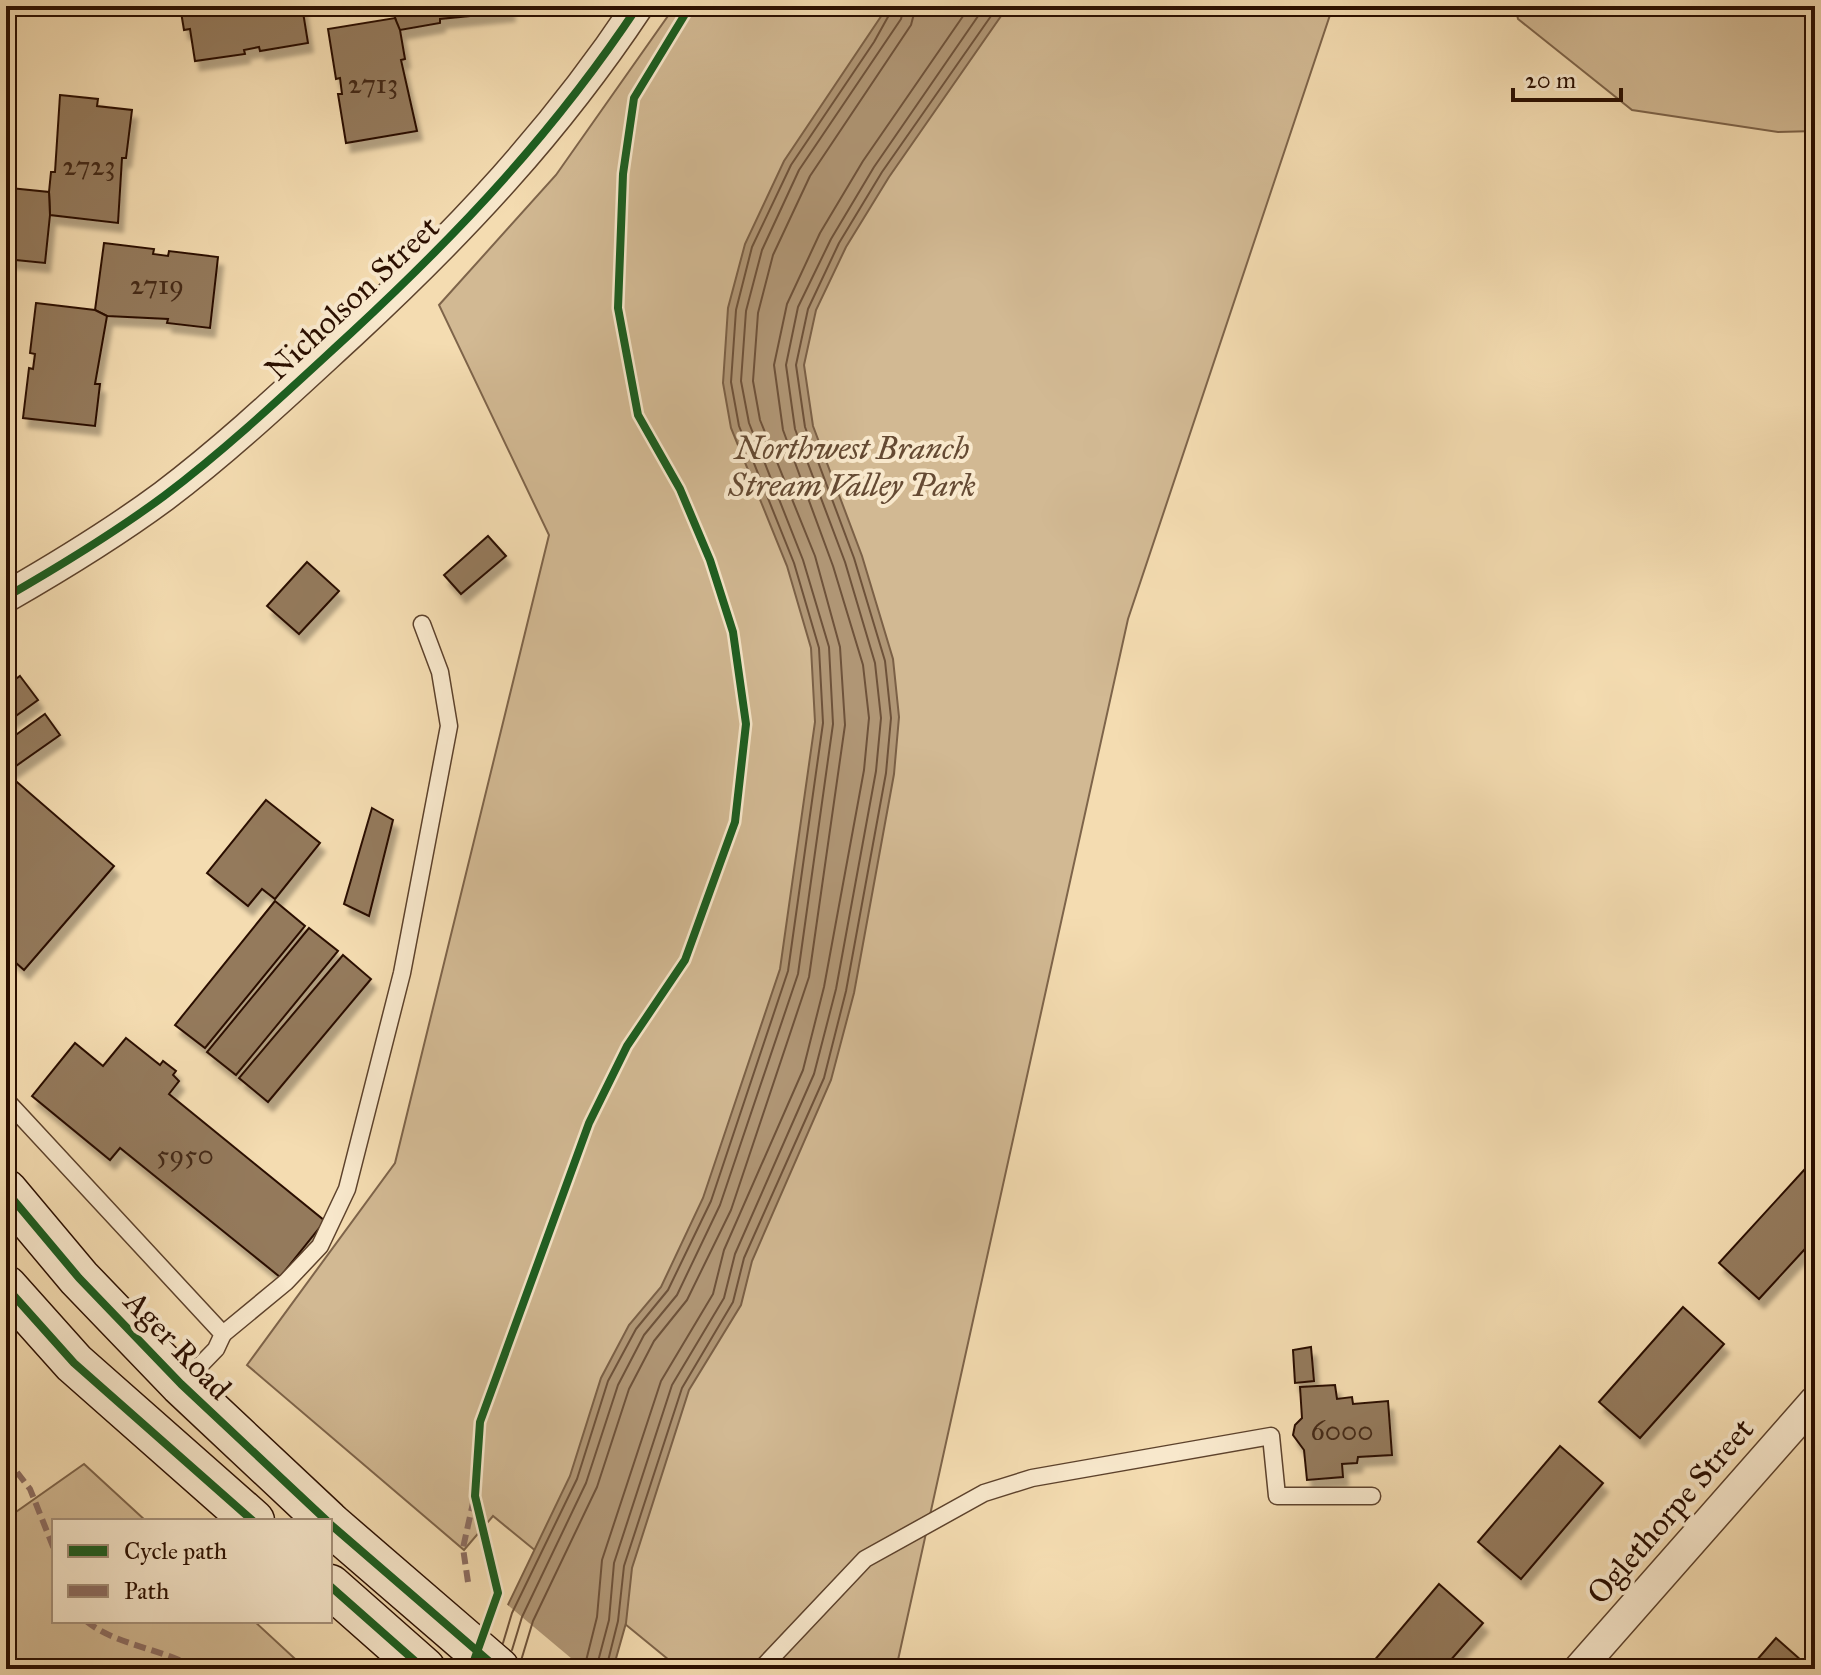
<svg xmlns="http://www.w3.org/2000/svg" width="1821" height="1675" font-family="'IM FELL Great Primer',serif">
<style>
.green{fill:#d2b993;stroke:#7e644a;stroke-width:2}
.water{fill:#b09675;stroke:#7b6046;stroke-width:2}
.pier{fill:#f4dcb1}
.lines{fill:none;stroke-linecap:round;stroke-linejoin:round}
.shore{stroke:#6e523a;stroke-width:2}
.building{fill:#947a5c;stroke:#2b0f00;stroke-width:2;filter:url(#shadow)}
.lane-casing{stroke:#5d422c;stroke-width:19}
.street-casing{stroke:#5d422c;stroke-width:33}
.secondary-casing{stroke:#2b0f00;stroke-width:45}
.lane{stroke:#f8e8cc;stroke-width:16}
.street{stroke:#f8e8cc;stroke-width:30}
.secondary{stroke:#f8e8cc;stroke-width:42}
.quiet{stroke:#8d6e63;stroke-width:6;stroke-dasharray:12 6;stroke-linecap:butt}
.cycleway-casing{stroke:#f8e8cc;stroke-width:13}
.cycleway{stroke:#1b5e20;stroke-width:8}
.labels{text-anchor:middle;stroke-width:8;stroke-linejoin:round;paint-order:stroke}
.number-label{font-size:28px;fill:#452a17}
.street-label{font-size:32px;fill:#2b0f00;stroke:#f8e8cc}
.park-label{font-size:32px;font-style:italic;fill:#654a33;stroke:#f8e8cc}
</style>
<defs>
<filter id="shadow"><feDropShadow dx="5" dy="9" stdDeviation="2" flood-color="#0004"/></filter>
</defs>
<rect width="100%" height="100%" fill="#f4dcb1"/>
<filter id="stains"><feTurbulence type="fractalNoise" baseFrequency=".0025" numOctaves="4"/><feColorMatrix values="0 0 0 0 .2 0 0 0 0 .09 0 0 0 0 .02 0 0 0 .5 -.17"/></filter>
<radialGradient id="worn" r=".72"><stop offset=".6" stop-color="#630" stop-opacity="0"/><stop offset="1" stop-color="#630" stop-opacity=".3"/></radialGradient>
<g class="green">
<polygon points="675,6 1333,6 1128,619 896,1669 680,1669 493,1516 464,1550 247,1365 395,1163 549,535 439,305 556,175"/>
<polygon points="1515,6 1815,6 1815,131 1778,132 1632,110 1518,19"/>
<polygon points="84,1464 146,1521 54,1521 54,1621 254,1621 306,1669 6,1669 6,1519"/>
</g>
<polygon class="water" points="888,6 1008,6 889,177 846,247 816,310 804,365 813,426 862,556 893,659 899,717 894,774 854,993 831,1080 752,1261 741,1305 689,1390 632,1568 626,1623 613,1669 487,1669 505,1611 570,1476 601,1378 629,1325 661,1287 703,1198 780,969 815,722 811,648 787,566 731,428 723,383 728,308 745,244 784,161"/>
<polygon class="pier" points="504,1602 584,1669 483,1669"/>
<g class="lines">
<g class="shore">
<polyline points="503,1643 512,1613 577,1479 608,1381 636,1329 668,1290 711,1201 788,971 823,723 819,648 794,563 739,426 731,382 736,310 752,247 791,165 874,42 894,6"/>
<polyline points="512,1650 522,1617 586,1483 618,1385 644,1335 677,1295 720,1205 798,974 833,724 829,647 803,560 749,423 741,381 746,311 762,250 799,170 901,19 904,6"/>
<polyline points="520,1664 533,1621 597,1487 629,1389 654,1341 687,1300 731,1210 809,977 845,725 840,647 815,556 760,420 753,381 758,313 773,255 810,176 911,25 916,6"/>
<polyline points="584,1669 597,1617 602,1560 661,1381 713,1294 724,1250 803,1070 824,987 864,770 869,718 863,665 833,566 783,430 774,365 787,304 820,233 863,161 970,6"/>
<polyline points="596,1669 609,1620 614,1563 672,1385 724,1298 735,1254 814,1074 836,989 876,771 881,718 875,663 845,562 795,429 786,365 798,307 831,239 874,167 985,6"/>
<polyline points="606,1669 618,1621 624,1566 682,1388 733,1302 744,1258 824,1078 846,991 886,773 891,718 885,661 854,558 805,427 796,365 808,309 839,243 882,172 998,6"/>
</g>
</g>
<g class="building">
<polygon points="180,6 302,6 308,43 260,51 259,47 244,50 245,54 195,61 190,29 184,30"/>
<polygon points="393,6 509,6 510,12 440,19 440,23 400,30 397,28"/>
<polygon points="395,18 400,30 405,59 401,60 417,131 346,143 338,94 342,94 340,78 336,79 328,29"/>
<polygon points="60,95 98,99 97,106 132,110 126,158 122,158 118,223 50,215 49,192 51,172 55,172"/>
<polygon points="10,188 49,192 50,215 45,263 6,259 6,191"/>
<polygon points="104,243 154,249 153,254 168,256 169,251 218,257 210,328 167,323 168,319 107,316 95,310"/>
<polygon points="36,303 95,310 107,316 95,384 100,384 95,426 23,418 29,368 33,369 35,354 30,353"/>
<polygon points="488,536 506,556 461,594 444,575"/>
<polygon points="307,562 339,591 299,634 267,606"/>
<polygon points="20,676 38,700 6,723 6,686"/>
<polygon points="45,714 60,735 6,773 6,742"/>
<polygon points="10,776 114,866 24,970 6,954 6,781"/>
<polygon points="266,800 320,843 275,899 262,889 248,906 207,873"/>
<polygon points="372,808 393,820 369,916 344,904"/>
<polygon points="275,901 305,926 205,1048 175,1025"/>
<polygon points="309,928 338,951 236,1075 207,1052"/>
<polygon points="343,955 371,979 268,1102 239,1078"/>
<polygon points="126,1038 160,1065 163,1061 176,1071 173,1075 179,1081 169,1094 325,1221 280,1277 120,1148 110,1160 32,1096 75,1043 103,1066"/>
<polygon points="1805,1169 1815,1178 1815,1238 1759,1299 1719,1263"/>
<polygon points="1683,1307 1724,1344 1640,1438 1599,1402"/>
<polygon points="1311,1347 1314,1381 1295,1383 1293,1350"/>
<polygon points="1335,1385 1337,1399 1352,1397 1353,1404 1388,1401 1392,1455 1358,1457 1357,1463 1342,1464 1343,1477 1307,1480 1304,1450 1293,1435 1295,1425 1302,1418 1300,1387"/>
<polygon points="1560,1446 1603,1483 1521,1579 1478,1542"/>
<polygon points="1439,1584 1483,1623 1443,1669 1367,1669"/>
<polygon points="1776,1638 1811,1669 1749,1669"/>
</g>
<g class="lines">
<defs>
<g id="lane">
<polyline points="6,1100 223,1334 216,1349 183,1383"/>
<polyline points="223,1334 286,1282 320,1246 347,1189 402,973 449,726 440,672 422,624"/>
<polyline points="761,1669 865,1559 984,1493 1032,1478 1271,1436 1277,1496 1372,1496"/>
</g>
<g id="street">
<path d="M6,597C60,566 114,533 164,496C230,446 290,389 351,333C461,231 555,131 638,6"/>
<polyline points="1579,1669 1815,1401"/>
</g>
<g id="secondary">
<polyline points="6,1191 79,1278 181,1384 327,1521"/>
<polyline points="6,1287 74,1363 253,1521"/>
<polyline points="330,1524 498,1669"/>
<polyline points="330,1586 424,1669"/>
</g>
</defs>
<use href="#lane" class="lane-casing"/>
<use href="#street" class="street-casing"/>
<use href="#secondary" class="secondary-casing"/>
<use href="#lane" class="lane"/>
<use href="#street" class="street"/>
<use href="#secondary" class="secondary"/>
<g class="quiet">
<polyline points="6,1458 30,1489 54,1549"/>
<polyline points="468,1582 463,1548 473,1503"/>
<path d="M86,1621C117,1646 162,1648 197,1669"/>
</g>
<defs>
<g id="cycleway">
<path d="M6,597C60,566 114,533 164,496C230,446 290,389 351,333C461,231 555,131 638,6"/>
<polyline points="6,1191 79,1278 181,1384 327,1521"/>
<polyline points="6,1287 74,1363 253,1521"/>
<polyline points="330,1524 498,1669"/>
<polyline points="330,1586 424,1669"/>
<polyline points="471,1669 498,1593 475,1496 480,1422 589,1123 627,1046 685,960 735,822 746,724 733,632 710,560 680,489 638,415 618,308 623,174 634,98 690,6"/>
</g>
</defs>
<use href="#cycleway" class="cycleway-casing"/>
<use href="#cycleway" class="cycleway"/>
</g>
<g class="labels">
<g class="number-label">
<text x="373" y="93">2713</text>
<text x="89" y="175">2723</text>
<text x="157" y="294">2719</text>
<text x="185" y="1164">5950</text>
<text x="1342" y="1440">6000</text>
</g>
<g class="street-label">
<text transform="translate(352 298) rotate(-43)" y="11">Nicholson Street</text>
<text transform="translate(178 1345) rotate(46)" y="11">Ager Road</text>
<text transform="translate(1670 1511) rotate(-49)" y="11">Oglethorpe Street</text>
</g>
<g class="park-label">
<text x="852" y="459">Northwest Branch<tspan x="852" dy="37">Stream Valley Park</tspan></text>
</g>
</g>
<rect width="1821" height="1675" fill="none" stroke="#f4dcb1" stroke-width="32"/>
<rect x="8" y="8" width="1805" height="1659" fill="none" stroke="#2b0f00" stroke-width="4"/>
<rect x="16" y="16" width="1789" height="1643" fill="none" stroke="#2b0f00" stroke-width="2"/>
<rect x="52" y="1519" width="280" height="104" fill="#f8e8cc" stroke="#a6917a" stroke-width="2"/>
<rect x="68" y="1545" width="40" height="12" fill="#1b5e20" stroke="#a6917a" stroke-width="2"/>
<text x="124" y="1559" font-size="24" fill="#2b0f00">Cycle path</text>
<rect x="68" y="1585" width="40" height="12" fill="#8d6e63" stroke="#a6917a" stroke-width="2"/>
<text x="124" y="1599" font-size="24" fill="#2b0f00">Path</text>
<path d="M1513 88v12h108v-12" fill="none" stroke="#2b0f00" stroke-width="4"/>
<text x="1525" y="88" font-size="24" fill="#2b0f00" stroke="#f8e8cc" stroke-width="6" paint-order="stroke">20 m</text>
<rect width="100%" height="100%" filter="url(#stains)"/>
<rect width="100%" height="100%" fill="url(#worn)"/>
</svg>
